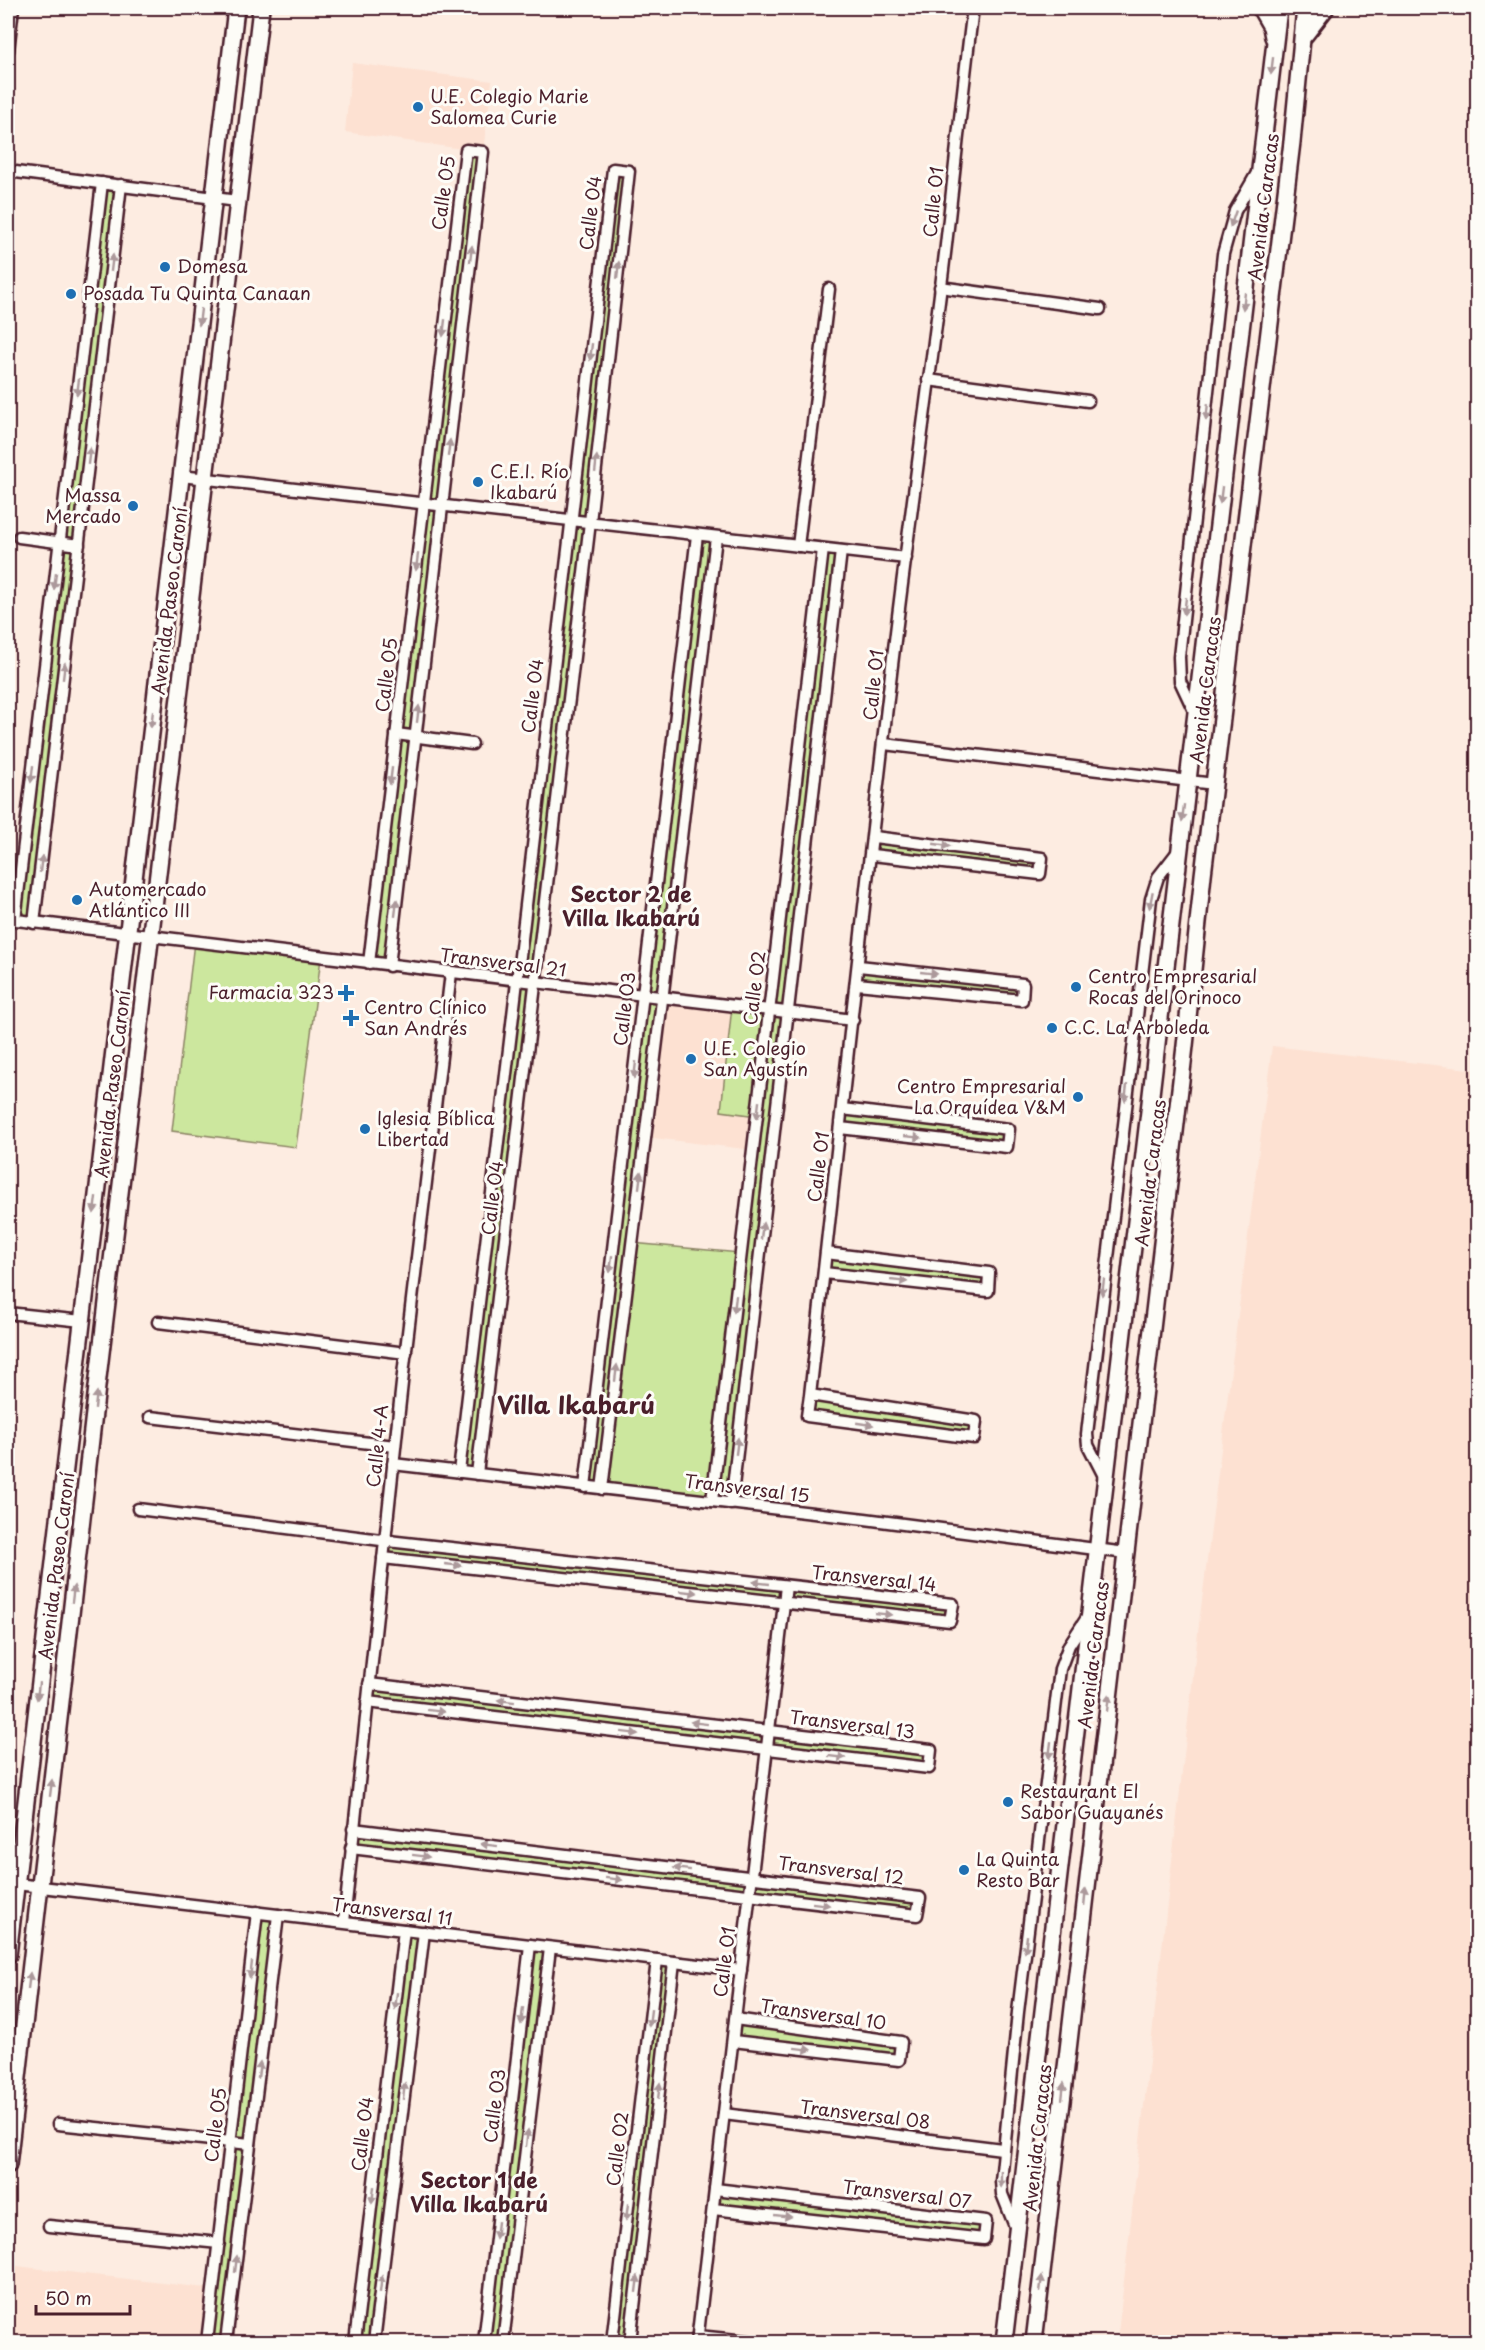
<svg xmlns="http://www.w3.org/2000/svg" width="1485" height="2350" font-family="'Playpen Sans',sans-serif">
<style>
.built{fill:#fde1d2}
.green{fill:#cce79e;stroke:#8b8364;stroke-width:1.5}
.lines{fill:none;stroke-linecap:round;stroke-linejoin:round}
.street-casing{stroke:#4a1f2b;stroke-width:15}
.secondary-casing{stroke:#4a1f2b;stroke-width:20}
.street{stroke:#fdfcf7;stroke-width:10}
.secondary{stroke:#fdfcf7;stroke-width:15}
.oneway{fill:#ac999b}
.poi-dot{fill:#1f6fb2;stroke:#fdfcf7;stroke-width:2}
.labels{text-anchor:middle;stroke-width:6;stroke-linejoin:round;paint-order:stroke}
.poi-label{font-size:18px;fill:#4a1f2b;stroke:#fdfcf7;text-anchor:start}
.street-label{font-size:18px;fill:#4a1f2b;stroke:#fdfcf7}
.quarter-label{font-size:21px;font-weight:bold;fill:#4a1f2b;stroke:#fdfcf7}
.district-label{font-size:24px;font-weight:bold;fill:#4a1f2b;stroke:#fdfcf7}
</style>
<rect width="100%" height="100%" fill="#fdece1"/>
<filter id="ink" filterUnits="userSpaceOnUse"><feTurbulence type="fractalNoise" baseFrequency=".0167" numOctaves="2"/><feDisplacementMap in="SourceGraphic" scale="12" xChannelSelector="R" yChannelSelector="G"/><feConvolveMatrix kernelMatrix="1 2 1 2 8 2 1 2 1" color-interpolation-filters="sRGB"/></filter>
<g filter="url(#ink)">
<g class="built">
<polygon points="352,63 492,81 483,152 345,132"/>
<polygon points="663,998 732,1006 721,1111 757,1116 753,1150 645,1137"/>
<polygon points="1272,1046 1477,1070 1477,2342 1117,2342 1199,1624"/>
<polygon points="8,2265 214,2289 207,2342 8,2342"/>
</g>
<g class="green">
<polygon points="466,150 483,152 389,966 369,963"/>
<polygon points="613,169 629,171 477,1474 459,1472"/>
<polygon points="102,183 121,185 34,923 15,920"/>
<polygon points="698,535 716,537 632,1243 740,1253 757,1116 721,1111 732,1006 769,1010 823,549 841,551 731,1504 584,1486"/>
<polygon points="874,837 1042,858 1040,874 872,854"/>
<polygon points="194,942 321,958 296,1147 172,1131"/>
<polygon points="860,966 1023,984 1022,1000 858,983"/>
<polygon points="843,1109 1009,1129 1007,1147 841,1128"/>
<polygon points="826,1253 989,1273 988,1291 824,1273"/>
<polygon points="810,1398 976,1421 974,1438 808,1416"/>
<polygon points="384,1541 953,1604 950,1621 382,1558"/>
<polygon points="368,1685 931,1750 929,1768 367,1703"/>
<polygon points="353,1829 920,1898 917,1915 350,1848"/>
<polygon points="257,1912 278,1915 226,2342 207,2342"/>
<polygon points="404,1930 423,1932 374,2342 355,2342"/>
<polygon points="530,1945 550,1947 503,2342 484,2342"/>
<polygon points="657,1960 674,1962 630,2342 612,2342"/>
<polygon points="735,2019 901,2042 899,2060 733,2040"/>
<polygon points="715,2190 986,2221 984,2239 713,2209"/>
</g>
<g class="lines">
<defs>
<g id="street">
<polyline points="8,51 13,8"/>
<polyline points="8,171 237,201"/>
<polyline points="940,287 1100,309"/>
<polyline points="928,380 1088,401"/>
<polyline points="181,476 906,558"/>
<polyline points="19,537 79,545"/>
<polyline points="798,546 829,289"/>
<polyline points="1195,713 1180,681 1179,657 1223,254 1235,211 1257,173"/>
<polyline points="396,734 472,744"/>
<polyline points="884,744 1214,784"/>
<polyline points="872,855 1040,874 1042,858 874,837"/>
<polyline points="8,919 853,1020"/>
<polyline points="15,920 102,183"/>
<polyline points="34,923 121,185"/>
<polyline points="369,963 466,150 483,152 389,966"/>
<polyline points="857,984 1022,1000 1023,984 859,966"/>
<polyline points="840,1128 1007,1147 1009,1129 842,1109"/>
<polyline points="824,1273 988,1291 989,1273 826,1253"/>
<polyline points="8,1313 82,1321"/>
<polyline points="158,1322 406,1353"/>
<path d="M810,1395L976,1421L974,1438L807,1416L810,1395C840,1130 867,864 900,600C915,481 932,363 946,245C955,166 963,86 973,8"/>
<polyline points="150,1417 395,1446"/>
<polyline points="393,1464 865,1519 1126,1553"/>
<polyline points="459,1472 613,169 629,171 590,522 477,1474"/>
<polyline points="1105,1478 1088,1445 1087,1434 1151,899 1158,877 1179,850"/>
<polyline points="585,1487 697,535"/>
<polyline points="602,1489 664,984 716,537"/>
<polyline points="712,1501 823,549"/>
<polyline points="731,1504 841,551"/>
<polyline points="138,1509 397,1542 953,1604 950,1621 383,1558"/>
<polyline points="367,1702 929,1768 931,1750 369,1684"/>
<polyline points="351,1848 917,1915 920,1898 353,1829"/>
<polyline points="8,1883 741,1970"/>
<polyline points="344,1922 402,1383 451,973"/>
<polyline points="733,2041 899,2060 901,2042 735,2019"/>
<polyline points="724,2114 1002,2149"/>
<polyline points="58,2124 250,2144"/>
<polyline points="713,2209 984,2239 986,2221 715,2189"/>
<polyline points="49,2226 219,2243"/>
<polyline points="1016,2229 1002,2194 1001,2181 1018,2012 1060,1669 1069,1645 1088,1616"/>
<polyline points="698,2336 756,2342"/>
<polyline points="207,2342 257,1912"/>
<polyline points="226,2342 278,1915"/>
<polyline points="355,2342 404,1930"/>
<polyline points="374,2342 424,1932"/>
<polyline points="484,2342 530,1945"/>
<polyline points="503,2342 550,1948"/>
<polyline points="612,2342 657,1960"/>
<polyline points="630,2342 674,1962"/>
<polyline points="697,2342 786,1586"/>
</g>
<g id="secondary">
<polyline points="1260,8 1271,27 1273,37"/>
<polyline points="1305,35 1326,8"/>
<polyline points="8,1955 236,8"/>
<polyline points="8,2165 98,1378 261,8"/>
<polyline points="1004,2342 1279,8"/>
<polyline points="1034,2342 1185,1046 1203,875 1292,142 1305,8"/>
</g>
</defs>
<use href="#street" class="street-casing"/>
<use href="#secondary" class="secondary-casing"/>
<use href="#street" class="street"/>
<use href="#secondary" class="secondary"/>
</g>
<defs><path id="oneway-solid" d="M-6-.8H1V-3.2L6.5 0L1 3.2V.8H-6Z" transform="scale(1.5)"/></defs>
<g class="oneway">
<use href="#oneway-solid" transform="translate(1272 66) rotate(97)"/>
<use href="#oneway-solid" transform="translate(1233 219) rotate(109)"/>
<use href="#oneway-solid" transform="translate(471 254) rotate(-83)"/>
<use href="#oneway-solid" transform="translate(112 263) rotate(-83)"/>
<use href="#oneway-solid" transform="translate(618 270) rotate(-84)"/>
<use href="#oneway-solid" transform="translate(1244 301) rotate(97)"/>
<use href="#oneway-solid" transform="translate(200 317) rotate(97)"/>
<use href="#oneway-solid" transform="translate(444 328) rotate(97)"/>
<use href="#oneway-solid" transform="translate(591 352) rotate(97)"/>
<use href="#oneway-solid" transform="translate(78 387) rotate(97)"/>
<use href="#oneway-solid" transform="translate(1207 412) rotate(96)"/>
<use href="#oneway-solid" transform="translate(449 448) rotate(-83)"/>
<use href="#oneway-solid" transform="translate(89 456) rotate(-83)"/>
<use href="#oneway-solid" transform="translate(596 464) rotate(-84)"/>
<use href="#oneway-solid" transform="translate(1221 495) rotate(97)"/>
<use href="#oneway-solid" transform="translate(417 562) rotate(97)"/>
<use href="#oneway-solid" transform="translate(55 581) rotate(97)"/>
<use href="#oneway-solid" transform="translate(1185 606) rotate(97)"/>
<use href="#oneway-solid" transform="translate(64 671) rotate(-83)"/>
<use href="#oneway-solid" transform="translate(418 714) rotate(-83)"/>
<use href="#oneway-solid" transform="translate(152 719) rotate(97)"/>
<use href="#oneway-solid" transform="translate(32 774) rotate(97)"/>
<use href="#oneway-solid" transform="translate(391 776) rotate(97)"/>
<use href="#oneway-solid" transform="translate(1183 813) rotate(97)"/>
<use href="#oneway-solid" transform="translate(942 845) rotate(8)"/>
<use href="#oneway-solid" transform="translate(41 864) rotate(-83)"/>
<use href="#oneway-solid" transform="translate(1151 900) rotate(101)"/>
<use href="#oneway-solid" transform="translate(396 908) rotate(-83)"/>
<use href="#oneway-solid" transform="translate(929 973) rotate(6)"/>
<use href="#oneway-solid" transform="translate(635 1070) rotate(97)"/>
<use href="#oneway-solid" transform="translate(1126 1093) rotate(97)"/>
<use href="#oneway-solid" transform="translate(758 1110) rotate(97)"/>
<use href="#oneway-solid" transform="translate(913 1137) rotate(6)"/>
<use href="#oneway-solid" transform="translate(640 1180) rotate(-83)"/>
<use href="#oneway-solid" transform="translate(95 1205) rotate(97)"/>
<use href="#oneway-solid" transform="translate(762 1231) rotate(-83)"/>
<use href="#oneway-solid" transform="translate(611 1264) rotate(97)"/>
<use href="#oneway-solid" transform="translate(899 1281) rotate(6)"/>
<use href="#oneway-solid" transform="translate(1103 1287) rotate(97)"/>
<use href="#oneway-solid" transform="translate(735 1304) rotate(97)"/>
<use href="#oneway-solid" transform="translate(616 1373) rotate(-83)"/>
<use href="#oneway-solid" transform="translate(96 1400) rotate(-83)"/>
<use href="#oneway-solid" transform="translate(865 1424) rotate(8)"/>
<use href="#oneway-solid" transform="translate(737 1446) rotate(-83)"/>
<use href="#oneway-solid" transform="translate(453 1565) rotate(6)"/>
<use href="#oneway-solid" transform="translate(761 1583) rotate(-174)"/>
<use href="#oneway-solid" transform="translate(689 1592) rotate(6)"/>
<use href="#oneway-solid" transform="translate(73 1594) rotate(-83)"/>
<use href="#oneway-solid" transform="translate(883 1614) rotate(6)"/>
<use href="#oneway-solid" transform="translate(38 1691) rotate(97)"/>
<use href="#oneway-solid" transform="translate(506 1701) rotate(-173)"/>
<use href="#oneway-solid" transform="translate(1108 1703) rotate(-83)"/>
<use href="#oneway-solid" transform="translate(436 1711) rotate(7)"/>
<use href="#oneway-solid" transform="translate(699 1723) rotate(-173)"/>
<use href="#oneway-solid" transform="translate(630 1733) rotate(7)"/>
<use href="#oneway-solid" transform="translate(1050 1750) rotate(97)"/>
<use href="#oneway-solid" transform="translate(837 1757) rotate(7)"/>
<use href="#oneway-solid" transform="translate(51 1788) rotate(-83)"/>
<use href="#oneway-solid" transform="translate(489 1845) rotate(-173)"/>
<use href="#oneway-solid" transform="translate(421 1856) rotate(7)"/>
<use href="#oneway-solid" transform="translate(682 1869) rotate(-173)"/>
<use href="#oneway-solid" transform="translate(614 1879) rotate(7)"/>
<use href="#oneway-solid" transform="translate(1085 1897) rotate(-84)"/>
<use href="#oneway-solid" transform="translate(821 1904) rotate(7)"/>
<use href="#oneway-solid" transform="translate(1026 1944) rotate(97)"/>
<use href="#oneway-solid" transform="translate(251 1970) rotate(97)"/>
<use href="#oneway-solid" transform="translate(29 1981) rotate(-83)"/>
<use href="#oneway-solid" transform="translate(396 2001) rotate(97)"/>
<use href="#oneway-solid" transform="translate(522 2016) rotate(97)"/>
<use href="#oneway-solid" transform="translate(650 2018) rotate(97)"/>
<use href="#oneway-solid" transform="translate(803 2049) rotate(7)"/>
<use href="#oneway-solid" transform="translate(259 2070) rotate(-83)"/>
<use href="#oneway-solid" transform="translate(404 2091) rotate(-83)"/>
<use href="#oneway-solid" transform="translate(659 2091) rotate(-83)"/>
<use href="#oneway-solid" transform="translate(1063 2091) rotate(-84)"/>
<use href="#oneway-solid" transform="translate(527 2138) rotate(-83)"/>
<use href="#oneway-solid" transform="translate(1001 2179) rotate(89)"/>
<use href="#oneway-solid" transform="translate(373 2195) rotate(97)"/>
<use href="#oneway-solid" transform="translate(627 2212) rotate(97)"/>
<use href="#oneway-solid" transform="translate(783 2216) rotate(6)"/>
<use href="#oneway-solid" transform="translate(497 2230) rotate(97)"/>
<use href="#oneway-solid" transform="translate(236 2264) rotate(-83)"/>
<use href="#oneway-solid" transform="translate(381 2284) rotate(-83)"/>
<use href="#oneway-solid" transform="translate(637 2284) rotate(-83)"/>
<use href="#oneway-solid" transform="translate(1041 2284) rotate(-83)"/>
</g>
</g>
<g class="poi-dot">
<circle cx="418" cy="107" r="6"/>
<circle cx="165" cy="267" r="6"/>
<circle cx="71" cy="294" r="6"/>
<circle cx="478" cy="482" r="6"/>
<circle cx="133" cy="506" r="6"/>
<circle cx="77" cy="900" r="6"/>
<circle cx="1076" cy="987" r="6"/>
<path d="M343 984h6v6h6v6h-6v6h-6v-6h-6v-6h6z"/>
<path d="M348 1009h6v6h6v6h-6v6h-6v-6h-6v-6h6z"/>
<circle cx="1052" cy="1028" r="6"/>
<circle cx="691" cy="1059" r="6"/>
<circle cx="1078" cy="1097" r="6"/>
<circle cx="365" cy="1129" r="6"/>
<circle cx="1008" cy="1802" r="6"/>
<circle cx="964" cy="1870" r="6"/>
</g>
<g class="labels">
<g class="poi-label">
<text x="430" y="103">U.E. Colegio Marie<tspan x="430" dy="21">Salomea Curie</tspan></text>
<text x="177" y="273">Domesa</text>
<text x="83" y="300">Posada Tu Quinta Canaan</text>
<text x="490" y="478">C.E.I. Río<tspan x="490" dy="21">Ikabarú</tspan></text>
<text x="121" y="502" text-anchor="end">Massa<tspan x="121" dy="21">Mercado</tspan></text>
<text x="89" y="896">Automercado<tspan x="89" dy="21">Atlántico III</tspan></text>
<text x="1088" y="983">Centro Empresarial<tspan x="1088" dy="21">Rocas del Orinoco</tspan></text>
<text x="334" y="999" text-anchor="end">Farmacia 323</text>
<text x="364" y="1014">Centro Clínico<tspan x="364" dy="21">San Andrés</tspan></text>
<text x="1064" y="1034">C.C. La Arboleda</text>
<text x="703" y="1055">U.E. Colegio<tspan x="703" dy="21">San Agustín</tspan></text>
<text x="1066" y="1093" text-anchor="end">Centro Empresarial<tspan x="1066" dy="21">La Orquídea V&amp;M</tspan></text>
<text x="377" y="1125">Iglesia Bíblica<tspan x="377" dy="21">Libertad</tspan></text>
<text x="1020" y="1798">Restaurant El<tspan x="1020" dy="21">Sabor Guayanés</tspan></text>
<text x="976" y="1866">La Quinta<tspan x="976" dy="21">Resto Bar</tspan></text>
</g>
<g class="street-label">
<text transform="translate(444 193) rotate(-82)" y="6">Calle 05</text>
<text transform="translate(934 202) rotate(-84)" y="6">Calle 01</text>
<text transform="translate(1264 207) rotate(-83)" y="6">Avenida Caracas</text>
<text transform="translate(591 213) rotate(-83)" y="6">Calle 04</text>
<text transform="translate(170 601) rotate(-83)" y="6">Avenida Paseo Caroní</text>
<text transform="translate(387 675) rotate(-83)" y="6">Calle 05</text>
<text transform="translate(874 685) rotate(-84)" y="6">Calle 01</text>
<text transform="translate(1206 690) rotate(-83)" y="6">Avenida Caracas</text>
<text transform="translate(533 696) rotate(-83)" y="6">Calle 04</text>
<text transform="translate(503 963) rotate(7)" y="6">Transversal 21</text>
<text transform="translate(755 988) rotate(-83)" y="6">Calle 02</text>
<text transform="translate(625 1009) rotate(-83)" y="6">Calle 03</text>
<text transform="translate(113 1084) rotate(-83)" y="6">Avenida Paseo Caroní</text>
<text transform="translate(819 1167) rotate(-83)" y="6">Calle 01</text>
<text transform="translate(1151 1173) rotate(-83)" y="6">Avenida Caracas</text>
<text transform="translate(493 1198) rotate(-83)" y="6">Calle 04</text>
<text transform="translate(378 1446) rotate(-84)" y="6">Calle 4-A</text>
<text transform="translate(747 1489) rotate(7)" y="6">Transversal 15</text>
<text transform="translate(57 1566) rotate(-83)" y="6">Avenida Paseo Caroní</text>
<text transform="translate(874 1579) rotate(6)" y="6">Transversal 14</text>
<text transform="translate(1094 1655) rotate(-83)" y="6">Avenida Caracas</text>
<text transform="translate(852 1725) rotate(7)" y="6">Transversal 13</text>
<text transform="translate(841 1871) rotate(7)" y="6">Transversal 12</text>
<text transform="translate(392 1912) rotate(7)" y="6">Transversal 11</text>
<text transform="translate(725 1962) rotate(-83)" y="6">Calle 01</text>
<text transform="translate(823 2015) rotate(8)" y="6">Transversal 10</text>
<text transform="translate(495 2106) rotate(-83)" y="6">Calle 03</text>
<text transform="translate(865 2115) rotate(7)" y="6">Transversal 08</text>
<text transform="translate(216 2125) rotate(-83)" y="6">Calle 05</text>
<text transform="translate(363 2134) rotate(-83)" y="6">Calle 04</text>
<text transform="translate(1038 2138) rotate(-84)" y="6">Avenida Caracas</text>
<text transform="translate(618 2149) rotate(-83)" y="6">Calle 02</text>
<text transform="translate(907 2195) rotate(7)" y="6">Transversal 07</text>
</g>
<g class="quarter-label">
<text x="631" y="902">Sector 2 de<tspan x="631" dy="24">Villa Ikabarú</tspan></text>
<text x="479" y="2188">Sector 1 de<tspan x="479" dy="24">Villa Ikabarú</tspan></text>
</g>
<g class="district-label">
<text x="576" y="1414">Villa Ikabarú</text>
</g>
</g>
<rect width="1485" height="2350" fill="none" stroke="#fdfcf7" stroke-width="30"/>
<rect x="15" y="15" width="1455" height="2320" fill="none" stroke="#4a1f2b" stroke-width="2" filter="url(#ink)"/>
<path d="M36 2305v9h94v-9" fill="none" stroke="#4a1f2b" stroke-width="3"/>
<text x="45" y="2305" font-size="18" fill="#4a1f2b" stroke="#fdfcf7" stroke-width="4.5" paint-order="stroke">50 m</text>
</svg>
